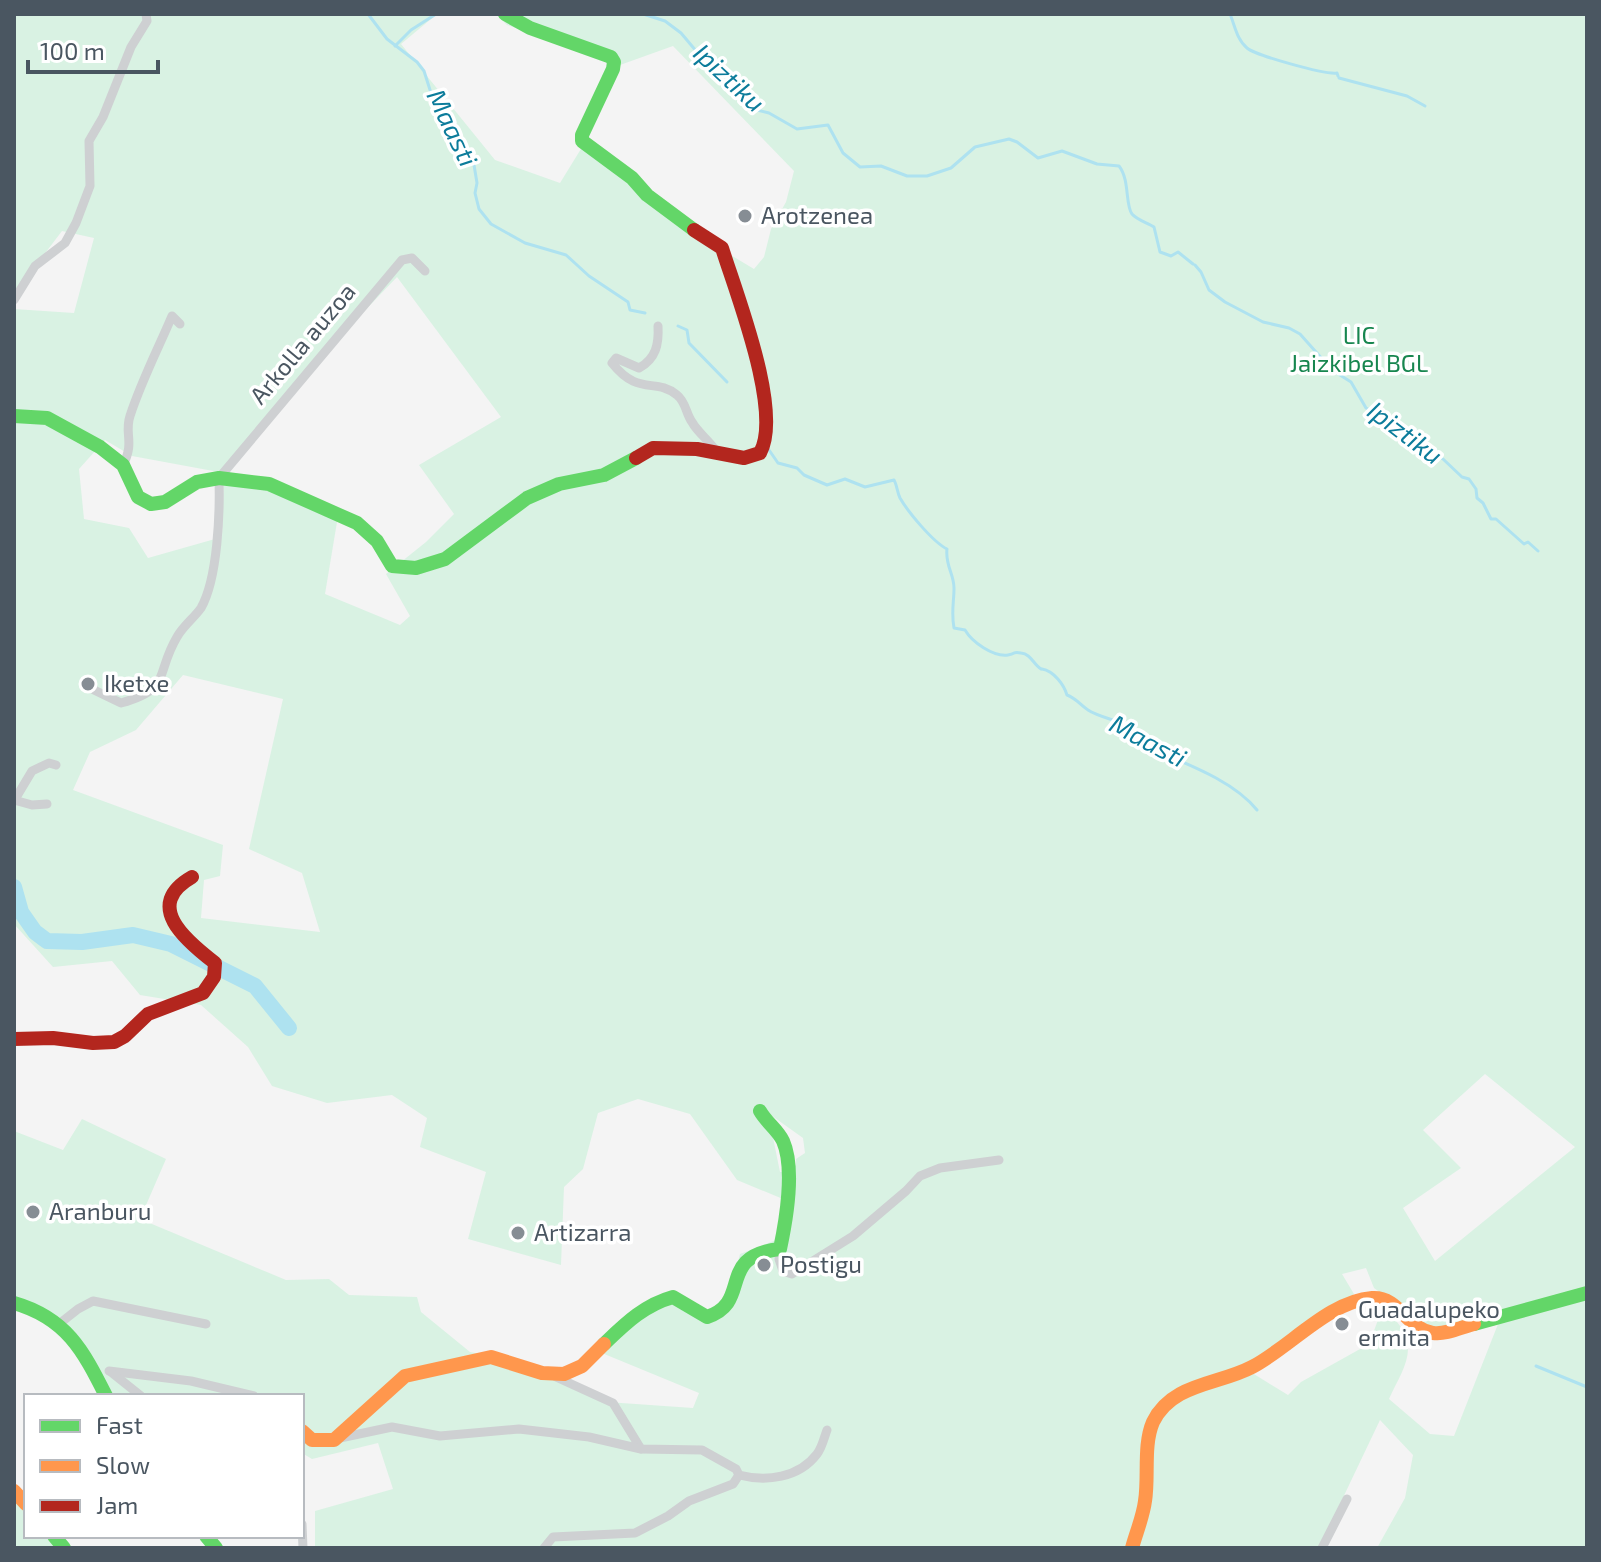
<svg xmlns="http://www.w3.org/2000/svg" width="1601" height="1562" font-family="'Exo 2',sans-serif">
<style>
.green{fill:#d9f2e3;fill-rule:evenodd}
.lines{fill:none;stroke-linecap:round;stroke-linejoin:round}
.stream{stroke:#aee2f0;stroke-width:3}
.river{stroke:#aee2f0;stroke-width:16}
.street{stroke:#ced0d2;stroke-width:9}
.fast{stroke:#63d668;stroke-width:14}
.slow{stroke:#ff974d;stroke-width:14}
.jam{stroke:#b3261e;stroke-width:14}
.poi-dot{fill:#868d94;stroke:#fff;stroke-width:3}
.labels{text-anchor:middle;stroke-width:7;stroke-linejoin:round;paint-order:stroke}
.poi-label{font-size:24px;fill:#4a5661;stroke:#fff;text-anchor:start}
.park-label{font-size:24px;fill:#17864f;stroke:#fff}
.street-label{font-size:24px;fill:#4a5661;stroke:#fff}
.water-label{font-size:26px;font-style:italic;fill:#0c7c9b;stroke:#fff}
</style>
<rect width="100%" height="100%" fill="#f4f4f4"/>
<g class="green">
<path d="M14,14H437L401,44L495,160L560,183L584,144L627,179L659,212L754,269L764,257L771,229L786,202L794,171L673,46L620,65L507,25L496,14H1587V1548H1377L1405,1498L1413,1455L1380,1420L1319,1548H315V1511L393,1489L378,1443L312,1459L302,1453V1396H107L53,1315L14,1306V1131L63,1150L82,1119L166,1159L140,1219L286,1280L329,1279L349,1295L417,1297L421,1312L470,1352L517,1361L607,1402L693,1408L699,1393L597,1351L662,1299L712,1318L729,1297L740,1254L776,1240L783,1199L737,1180L690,1114L638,1099L598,1113L583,1169L564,1187L561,1265L468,1239L486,1172L420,1147L427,1118L392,1095L327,1103L272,1086L248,1047L201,1005L140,995L112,961L53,967L14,924V309L74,313L94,238L62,231L14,294ZM397,277L501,417L419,465L454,514L426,542L386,574L410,616L400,625L325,594L338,516L224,472L326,351ZM105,440L132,456L224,473L222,537L148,558L129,528L84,519L79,469ZM183,675L283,699L249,849L302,873L320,932L201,918L204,880L220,876L223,845L73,790L90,752L136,730ZM1485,1074L1575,1147L1435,1261L1403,1208L1461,1168L1423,1130ZM768,1113L803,1138L805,1153L796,1159V1165L789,1172H780ZM1366,1268L1374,1288L1429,1328L1500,1319L1454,1436L1430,1434L1389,1399C1400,1374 1418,1352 1401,1327C1394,1318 1392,1315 1381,1312L1369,1344L1301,1382L1288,1395L1249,1371L1354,1294L1342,1274Z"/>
<polygon points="14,1487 26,1500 26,1536 60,1536 71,1548 14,1548"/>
</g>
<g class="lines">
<g class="stream">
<polyline points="368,14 387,39 417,62 424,71 431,93 447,124 474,165 477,183 475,193 479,209 491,224 525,243 566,255 589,276 628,302 630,310 645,313"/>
<path d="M643,14L665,21L681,33L702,58L726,74L757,110L769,113L797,129L828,125L843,153L860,167L881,166L907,176H927L951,168L975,147L1009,139L1017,142L1038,158L1062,151L1097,164L1119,166C1130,180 1125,205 1132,214C1137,220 1148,223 1154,227L1160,252L1171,256L1178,252L1193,264"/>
<path d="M1230,14C1235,26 1237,40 1247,48C1255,55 1325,75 1337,73L1338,76"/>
<polyline points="395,46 411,30 436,14"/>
<polyline points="1339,78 1407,96 1425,106"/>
<polyline points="1195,265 1201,272 1209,290 1225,302 1263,322 1289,328 1300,334 1332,370 1351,382 1366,408 1406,430 1425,451 1443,459 1462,477 1469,479 1476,489 1477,498 1483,503 1491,519 1496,519 1524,544 1528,542 1538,551"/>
<polyline points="678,326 687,330 689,343 727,382"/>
<path d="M769,450L778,463L797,468L804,475L827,485L845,479L865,487L894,480C897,485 897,492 900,498C908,512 933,542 947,549C945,565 954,574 954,588C954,602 951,613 954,628L965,630C972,642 993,657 1008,655C1017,654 1012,651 1021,653C1031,654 1033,664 1041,669"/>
<path d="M1042,669C1054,671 1064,685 1067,695C1076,698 1080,705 1088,710C1104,721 1151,725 1152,749C1184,763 1233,780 1257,810"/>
<polyline points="1536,1366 1587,1387"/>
</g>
<polyline class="river" points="14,887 21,912 35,932 47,941 82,942 133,935 171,944 255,986 289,1028"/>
<g class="street">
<polyline points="14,300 35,266 65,243 76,223 90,186 89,141 103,117 131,47 147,21 146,14"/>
<path d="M658,326C659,344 656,359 639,368L616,358L612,363C639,397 655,377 677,395C686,402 686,414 692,422C698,433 709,440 716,451"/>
<path d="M123,465C135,442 124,434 130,416C141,382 158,349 172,316L180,324"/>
<path d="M94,690L121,703C172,689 155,674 177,637C183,626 194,618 201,608C218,578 220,512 219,478L402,260L412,258L425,271"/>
<polyline points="14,800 32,805 47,804"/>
<polyline points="14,801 32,771 49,763 56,765"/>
<polyline points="780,1249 779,1259 783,1271 792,1274 853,1236 906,1191 920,1176 940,1168 999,1160"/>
<polyline points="59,1324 78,1309 93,1301 206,1324"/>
<polyline points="109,1371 191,1381 254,1396"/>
<polyline points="111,1372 141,1396"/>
<polyline points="556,1377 613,1403 641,1449"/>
<path d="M340,1438L392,1427L440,1436L519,1429L589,1437L641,1449L702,1450L736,1469L739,1475C766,1482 799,1478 817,1454C822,1448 824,1438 827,1430"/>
<polyline points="302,1524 303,1548"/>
<polyline points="544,1548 553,1537 635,1533 668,1516 689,1501 733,1484 739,1475"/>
<polyline points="1322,1548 1347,1499"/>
</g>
<g class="fast">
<polyline points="505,14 530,28 611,57 614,62 613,69 582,135 582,141 632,178 647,195 694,230"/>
<polyline points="14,416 47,418 100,447 123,465 138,497 151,504 165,502 197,482 219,478 269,484 357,523 377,541 392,566 416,568 445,559 527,498 559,484 604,475 636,458"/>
<path d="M14,1303C66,1318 83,1350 106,1396"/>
<polyline points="1474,1324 1587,1293"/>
<path d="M604,1344C625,1324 644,1305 673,1297L707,1317C753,1302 715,1256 780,1249C786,1221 795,1168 783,1141C778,1130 766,1122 760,1111"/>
<polyline points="54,1536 64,1548"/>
<polyline points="206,1536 216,1548"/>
</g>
<g class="slow">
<polyline points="302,1431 312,1440 334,1440 405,1376 491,1357 542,1373 564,1374 582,1366 604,1344"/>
<polyline points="14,1491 26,1504"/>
<path d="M1132,1548C1136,1533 1143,1517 1145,1501C1149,1477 1143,1445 1153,1422C1172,1383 1218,1385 1252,1367C1289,1348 1329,1301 1372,1298C1399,1296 1408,1330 1433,1333C1446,1335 1462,1327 1474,1324"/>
</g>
<g class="jam">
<path d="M636,458L653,448L697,449L744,458L760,453C783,412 736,293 722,248L694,230"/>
<path d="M14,1039L53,1038L93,1043L114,1042L125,1036L148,1014L203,993L214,977L215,963C185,940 143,905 192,877"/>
</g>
</g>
<g class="poi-dot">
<circle cx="745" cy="216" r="8"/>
<circle cx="88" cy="684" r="8"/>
<circle cx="33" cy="1212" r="8"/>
<circle cx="518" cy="1233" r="8"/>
<circle cx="764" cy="1265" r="8"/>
<circle cx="1342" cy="1324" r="8"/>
</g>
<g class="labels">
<g class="poi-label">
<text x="761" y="224">Arotzenea</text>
<text x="104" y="692">Iketxe</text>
<text x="49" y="1220">Aranburu</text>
<text x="534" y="1241">Artizarra</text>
<text x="780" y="1273">Postigu</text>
<text x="1358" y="1318">Guadalupeko<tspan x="1358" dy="28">ermita</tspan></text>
</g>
<g class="park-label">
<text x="1359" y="344">LIC<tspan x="1359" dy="28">Jaizkibel BGL</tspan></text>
</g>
<g class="street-label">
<text transform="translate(303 344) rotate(-50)" y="8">Arkolla auzoa</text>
</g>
<g class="water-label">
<text transform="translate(729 78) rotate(43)" y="9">Ipiztiku</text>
<text transform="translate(452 128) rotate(64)" y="9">Maasti</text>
<text transform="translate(1405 433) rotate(37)" y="9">Ipiztiku</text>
<text transform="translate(1148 741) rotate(28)" y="9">Maasti</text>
</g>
</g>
<rect width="1601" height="1562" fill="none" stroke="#4a5661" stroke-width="32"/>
<rect x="24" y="1394" width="280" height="144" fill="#ffffff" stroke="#b7bbc0" stroke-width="2"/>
<rect x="40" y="1420" width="40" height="12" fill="#63d668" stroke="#b7bbc0" stroke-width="2"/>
<text x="96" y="1434" font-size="24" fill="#4a5661">Fast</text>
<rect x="40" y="1460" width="40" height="12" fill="#ff974d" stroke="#b7bbc0" stroke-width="2"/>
<text x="96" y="1474" font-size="24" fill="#4a5661">Slow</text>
<rect x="40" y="1500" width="40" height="12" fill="#b3261e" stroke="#b7bbc0" stroke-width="2"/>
<text x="96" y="1514" font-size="24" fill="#4a5661">Jam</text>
<path d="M28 60v12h130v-12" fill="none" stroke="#4a5661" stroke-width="4"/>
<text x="40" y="60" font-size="24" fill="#4a5661" stroke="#ffffff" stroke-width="6" paint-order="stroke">100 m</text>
</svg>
